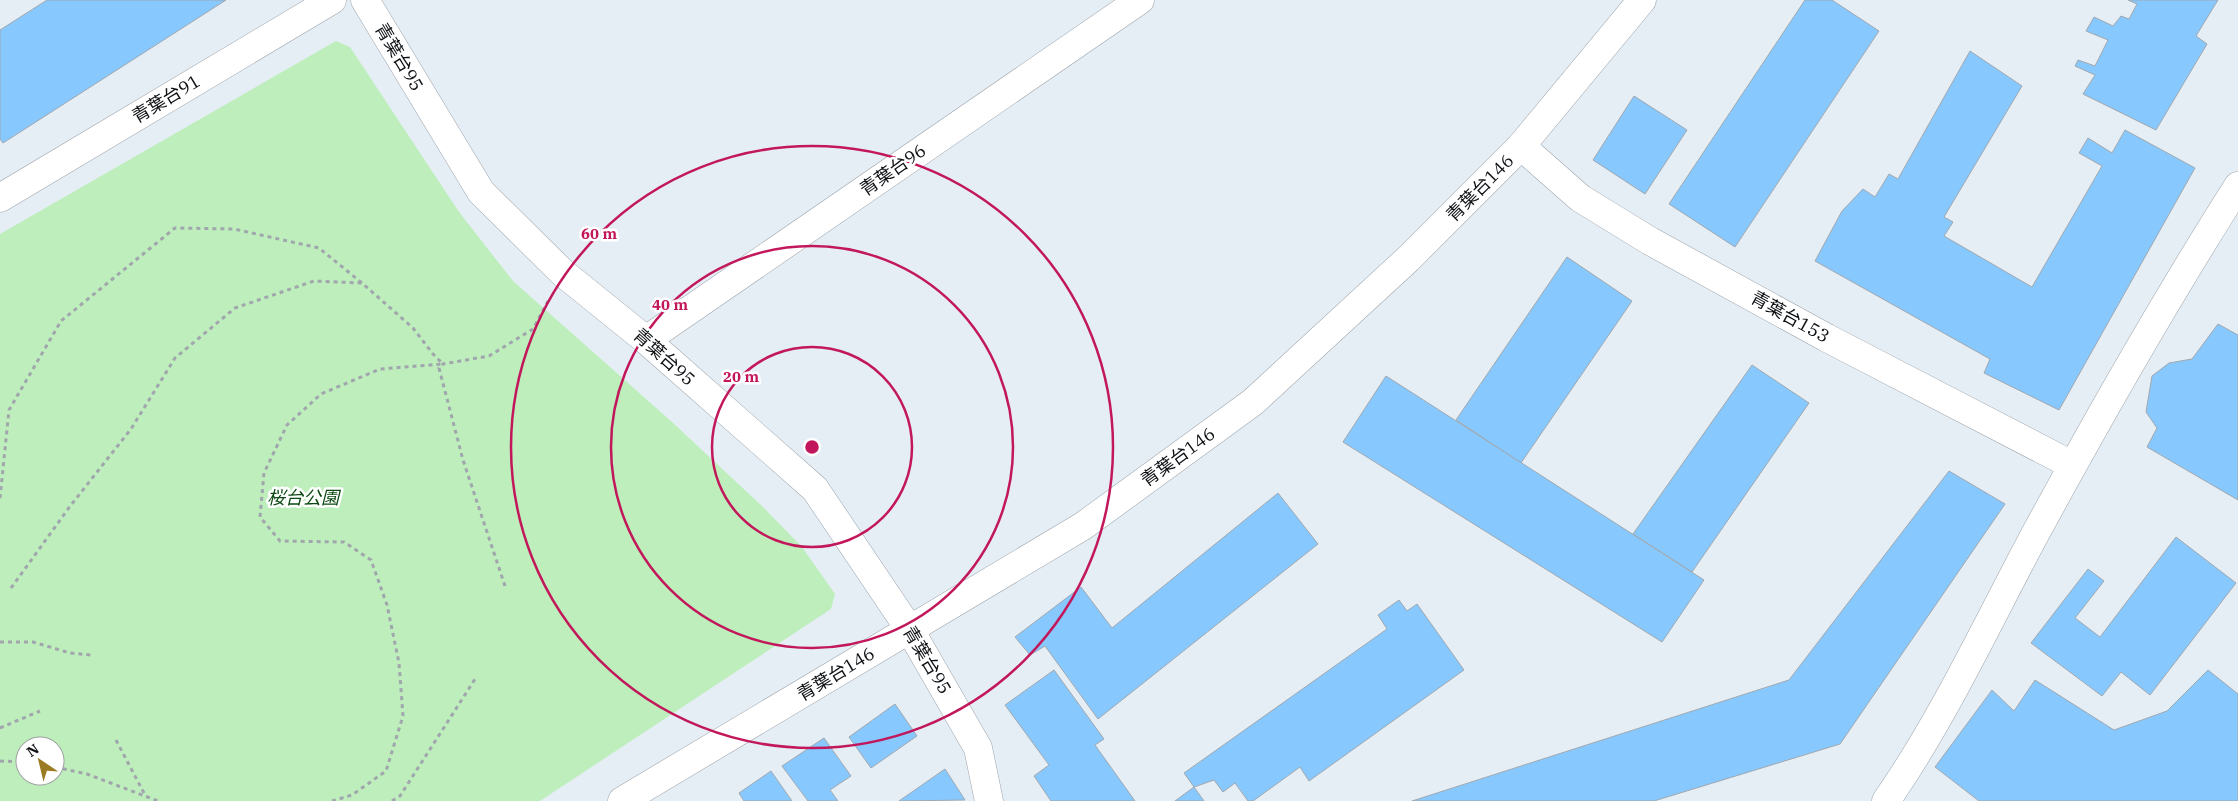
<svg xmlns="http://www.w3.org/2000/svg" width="2238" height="801" font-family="'IBM Plex Serif','Noto Sans JP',serif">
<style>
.green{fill:#bdeebc;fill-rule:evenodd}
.building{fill:#87c8fe;stroke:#a0a8af}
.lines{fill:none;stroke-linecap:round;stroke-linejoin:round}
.minor-casing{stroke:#9da4ab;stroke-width:29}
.tertiary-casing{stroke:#9da4ab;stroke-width:29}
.path{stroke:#a0a6ac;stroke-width:3;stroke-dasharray:4 4;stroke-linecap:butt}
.minor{stroke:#fff;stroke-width:28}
.tertiary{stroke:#fff;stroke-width:28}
.ring{fill:none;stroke:#c2185b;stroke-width:2.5}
.labels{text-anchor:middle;stroke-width:5;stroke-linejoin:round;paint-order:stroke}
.street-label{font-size:18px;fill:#0e1114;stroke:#fff}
.park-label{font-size:18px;font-style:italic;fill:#0c4911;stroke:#fff}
.centre{fill:#c2185b;stroke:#fff;stroke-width:2.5}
.ring-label{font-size:15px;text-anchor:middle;font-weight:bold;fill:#c2185b;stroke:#fff;stroke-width:5;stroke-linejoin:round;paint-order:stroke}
</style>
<rect width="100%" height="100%" fill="#e6eef5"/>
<path class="green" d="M336,41L350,47L459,212L513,281L672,422L763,507L802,547L835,594L831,609L540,801H0V234ZM25,746H55V776H25Z"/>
<g class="building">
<polygon points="47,0 226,0 3,143 0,139 0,30"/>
<polygon points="1805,0 1832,0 1879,31 1735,247 1669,204"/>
<polygon points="2128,0 2218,0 2196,36 2207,44 2156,130 2083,94 2095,75 2075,66 2078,60 2095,66 2108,40 2086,31 2094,17 2113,26 2121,16 2129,19 2137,4"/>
<polygon points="1970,51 2022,86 1944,217 1953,222 1944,236 2032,287 2102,166 2079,153 2088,138 2112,153 2125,130 2195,168 2059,410 1984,373 1990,359 1815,261 1842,211 1863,189 1875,197 1889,174 1898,179"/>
<polygon points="1634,96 1687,130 1645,194 1593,160"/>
<polygon points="1567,257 1632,301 1521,463 1456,420"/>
<polygon points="2218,324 2238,335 2238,500 2147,447 2157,428 2146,412 2152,376 2169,363 2192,359"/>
<polygon points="1752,365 1809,403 1692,572 1633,534"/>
<polygon points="1386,376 1704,580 1662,642 1343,442"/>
<polygon points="1949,471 2005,504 1840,744 1654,801 1412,801 1789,680"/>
<polygon points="1278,493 1318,544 1098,719 1045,646 1030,655 1015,637 1081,587 1112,628"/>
<polygon points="2176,537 2236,583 2150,695 2121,672 2102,696 2031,643 2088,569 2104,581 2075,618 2100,637"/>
<polygon points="1399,600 1407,611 1417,604 1464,670 1309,781 1300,767 1253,801 1248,801 1235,783 1223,792 1214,780 1194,787 1184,773 1387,629 1378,615"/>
<polygon points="1054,670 1104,739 1095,745 1135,801 1051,801 1034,776 1049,765 1005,705"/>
<polygon points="2208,670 2238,694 2238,801 1979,801 1935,767 1992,690 2014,711 2035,680 2114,730 2167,711"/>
<polygon points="895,704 917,736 871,768 849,737"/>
<polygon points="824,738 851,776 830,790 838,801 808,801 782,766"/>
<polygon points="945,769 965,800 899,801"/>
<polygon points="771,771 792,801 744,801 739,793"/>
<polygon points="1194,787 1204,801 1175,801"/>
</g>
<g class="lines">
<defs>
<g id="minor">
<polyline points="365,0 481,192 563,273 646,340 815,489 910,630 978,748 989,801"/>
<polyline points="1521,146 1580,198 1650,241 1827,338 2072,465"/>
<polyline points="646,340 1140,0"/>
<path d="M1886,801C1943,719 1986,626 2033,538C2097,420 2166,299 2238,186"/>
</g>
<g id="tertiary">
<polyline points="0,198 332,0"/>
<polyline points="622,801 1083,526 1253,402 1408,259 1521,146 1642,0"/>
</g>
</defs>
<use href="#minor" class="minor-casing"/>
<use href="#tertiary" class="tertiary-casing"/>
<g class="path">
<polyline points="0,498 9,410 61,321 175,228 234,229 319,248 362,283"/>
<polyline points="505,586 463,460 439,368 443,364 489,356 533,329 548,301"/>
<polyline points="11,588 71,505 131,429 175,358 235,308 314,281 362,283 413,328 433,354 443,364"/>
<polyline points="0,642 33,642 70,653 91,655"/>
<polyline points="0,728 40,711"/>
<polyline points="116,740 145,795"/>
<polyline points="0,761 25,762"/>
<polyline points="55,767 87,774 158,801"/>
<polyline points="332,801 352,795 386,771 403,716 399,663 387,605 371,560 344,542 280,541 260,517 264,473 287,425 321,394 380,369 443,364"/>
<polyline points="392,801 400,796 477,676"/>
</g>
<use href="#minor" class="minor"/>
<use href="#tertiary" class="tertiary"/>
</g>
<g class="ring">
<circle cx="812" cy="447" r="100"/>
<circle cx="812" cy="447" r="201"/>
<circle cx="812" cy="447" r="301"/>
</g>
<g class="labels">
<g class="street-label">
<text transform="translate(399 57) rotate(59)" y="6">青葉台95</text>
<text transform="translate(166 99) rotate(-31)" y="6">青葉台91</text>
<text transform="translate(893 170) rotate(-35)" y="6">青葉台96</text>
<text transform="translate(1480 188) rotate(-45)" y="6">青葉台146</text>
<text transform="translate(1790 317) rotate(29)" y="6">青葉台153</text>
<text transform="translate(664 357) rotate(42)" y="6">青葉台95</text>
<text transform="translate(1178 457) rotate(-36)" y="6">青葉台146</text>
<text transform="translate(927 660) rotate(59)" y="6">青葉台95</text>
<text transform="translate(836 674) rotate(-31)" y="6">青葉台146</text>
</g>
<g class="park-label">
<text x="303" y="504">桜台公園</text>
</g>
</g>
<circle cx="812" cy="447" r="8" class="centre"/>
<g class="ring-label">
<text x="599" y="239">60 m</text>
<text x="670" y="310">40 m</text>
<text x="741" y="382">20 m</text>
</g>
<g transform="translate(40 761) rotate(325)"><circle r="24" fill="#ffffff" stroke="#9fa0a1"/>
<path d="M0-4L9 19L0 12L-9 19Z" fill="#9b7a24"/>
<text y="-8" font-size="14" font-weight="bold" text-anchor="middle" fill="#0e1114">N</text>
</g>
</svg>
